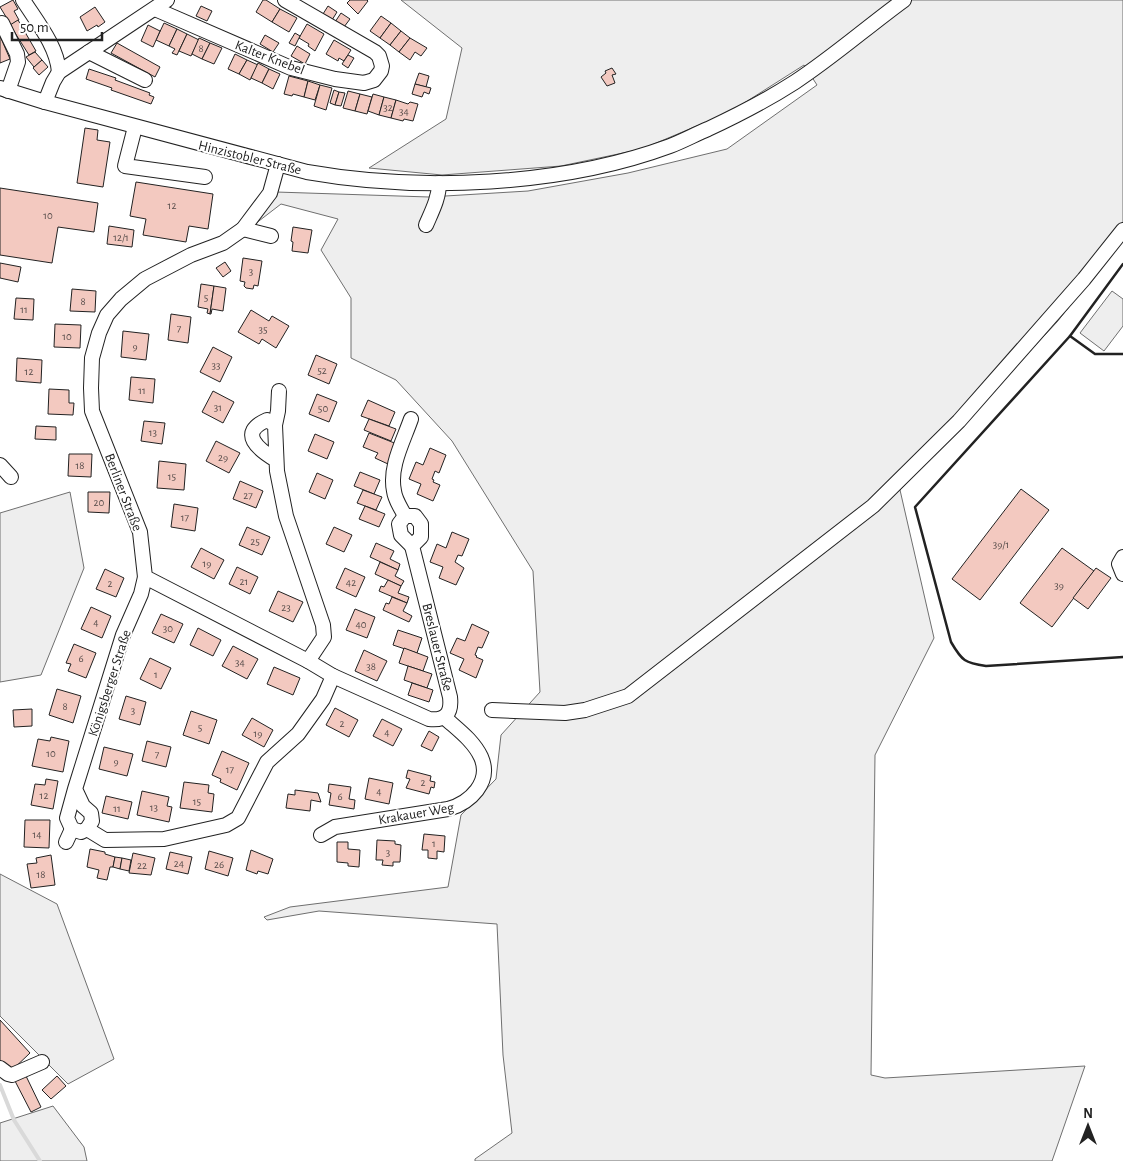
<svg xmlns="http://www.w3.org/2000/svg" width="1123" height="1161" font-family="'Alegreya Sans',sans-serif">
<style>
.green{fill:#eee;stroke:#6f6f6f}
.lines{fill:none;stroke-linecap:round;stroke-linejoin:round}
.stream{stroke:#d9d9d9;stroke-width:4}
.building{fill:#f3c9c0;stroke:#222}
.minor-casing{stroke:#222;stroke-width:16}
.minor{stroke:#fff;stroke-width:14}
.wall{stroke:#222;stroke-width:2.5}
.labels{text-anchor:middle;stroke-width:4;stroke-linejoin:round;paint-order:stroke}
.number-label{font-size:11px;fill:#564c4a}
.street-label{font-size:14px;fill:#222;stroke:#fff}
</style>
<rect width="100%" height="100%" fill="#fff"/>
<g class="green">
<polygon points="401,0 1123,0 1123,239 1057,322 900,490 934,638 875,755 871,1075 885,1078 1085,1066 1052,1161 475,1161 475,1159 512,1133 503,1055 497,924 319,911 267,920 264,917 290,907 448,887 461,815 496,779 501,735 540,692 533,571 452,441 396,380 351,358 351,298 321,250 338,219 281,204 255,224 276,192 429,197 528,191 628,173 727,149 817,85 804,65 730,112 642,149 561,166 442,175 369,168 446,119 462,48"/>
<polygon points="1112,291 1123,299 1123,326 1104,351 1080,333"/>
<polygon points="70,492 84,568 41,675 0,682 0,513"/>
<polygon points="0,874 57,904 114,1059 68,1084 0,1016"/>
<polygon points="53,1106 84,1147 87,1161 0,1161 0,1123"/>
</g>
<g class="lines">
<polyline class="stream" points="0,1085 14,1120 40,1161"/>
</g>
<g class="building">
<polygon points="13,0 18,9 14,11 19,20 11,25 0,7"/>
<polygon points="263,0 266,0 280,9 272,22 256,12"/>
<polygon points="350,0 367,0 368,1 358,14 347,3"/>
<polygon points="201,6 212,11 207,21 196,16"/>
<polygon points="328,6 337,12 332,20 323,14"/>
<polygon points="95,7 105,22 98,27 97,25 87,31 80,17"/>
<polygon points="280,9 297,18 289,32 272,22"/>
<polygon points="341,13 350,19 344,27 335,22"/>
<polygon points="381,16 391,23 380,38 370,31"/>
<polygon points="18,20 36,51 29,55 10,25"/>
<polygon points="164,23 177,29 169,46 156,40"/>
<polygon points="391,23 401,31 390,45 380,38"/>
<polygon points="307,24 324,34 315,51 308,46 309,44 299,38"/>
<polygon points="148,25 160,31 153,47 141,41"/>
<polygon points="177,29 187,34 177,55 172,53 175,49 169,46"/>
<polygon points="401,31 410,38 399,52 390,45"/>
<polygon points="295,33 300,36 295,46 289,43"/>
<polygon points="187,34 199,40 191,56 179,51"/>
<polygon points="265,35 279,43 273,52 260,44"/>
<polygon points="0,36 10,59 0,63"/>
<polygon points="199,38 210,43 202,59 192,54"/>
<polygon points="410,38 427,48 421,56 415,52 410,60 399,52"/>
<polygon points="334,40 351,50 344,61 339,58 338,61 326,54"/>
<polygon points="117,43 160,67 155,77 111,53"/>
<polygon points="210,43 222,48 214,64 202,59"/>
<polygon points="297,46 310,54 305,64 291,56"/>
<polygon points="35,52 42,60 34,67 26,57"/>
<polygon points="235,54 247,60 239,74 228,69"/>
<polygon points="348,55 354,58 348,68 342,64"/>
<polygon points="42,60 48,67 39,75 33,68"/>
<polygon points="247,60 258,65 250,80 239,74"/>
<polygon points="258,63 269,69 262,83 251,78"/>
<polygon points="612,68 616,74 612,75 615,83 607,86 601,77 606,73 605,71"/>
<polygon points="89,69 116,78 115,80 150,93 149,95 154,97 151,104 111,90 112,88 86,79"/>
<polygon points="269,69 280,74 273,89 262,83"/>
<polygon points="419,73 429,76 426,87 415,84"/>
<polygon points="289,76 308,81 304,97 293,94 292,96 284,94"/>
<polygon points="308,81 320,85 315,100 304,97"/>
<polygon points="415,84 431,88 429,94 424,92 422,97 412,94"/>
<polygon points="320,85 332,88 326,110 314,106"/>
<polygon points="334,90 339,92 335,105 330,103"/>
<polygon points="348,91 360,94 355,111 343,108"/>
<polygon points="339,92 345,93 341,106 335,105"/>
<polygon points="360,94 372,97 367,114 355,111"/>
<polygon points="373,94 384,97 379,115 368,111"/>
<polygon points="384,97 396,100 391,118 379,115"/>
<polygon points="396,100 408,104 410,102 418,104 413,121 404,119 403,121 391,118"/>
<polygon points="85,128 98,130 97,140 110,142 103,187 77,183"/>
<polygon points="136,182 213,194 208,229 189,226 186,242 143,235 146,219 130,216"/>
<polygon points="0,188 98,203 94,232 58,227 52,263 0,255"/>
<polygon points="109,226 134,230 132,247 107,244"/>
<polygon points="293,227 312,230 308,253 292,251 293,242 291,241"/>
<polygon points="243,258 262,261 258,286 254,285 253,289 246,288 244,286 245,282 240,281"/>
<polygon points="225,262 231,271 223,277 216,268"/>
<polygon points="0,263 21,267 18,282 0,278"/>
<polygon points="201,284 214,286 210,314 207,313 208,309 198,307"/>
<polygon points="214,286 226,288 223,311 212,309 211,314 210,314"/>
<polygon points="72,289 96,291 95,312 70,311"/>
<polygon points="16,298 34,299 33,320 14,319"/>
<polygon points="251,310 269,321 272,316 289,326 276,348 262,339 259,344 238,332"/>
<polygon points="171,314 191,317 188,343 168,340"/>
<polygon points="55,324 81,325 80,348 54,347"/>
<polygon points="123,331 149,334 146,360 121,357"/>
<polygon points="213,347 232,357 220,382 200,372"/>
<polygon points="316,355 337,364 329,384 308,375"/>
<polygon points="17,358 42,360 41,383 16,381"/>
<polygon points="131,377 155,379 153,403 129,400"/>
<polygon points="49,389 69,390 69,403 74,403 73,415 48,414"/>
<polygon points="213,391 234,402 223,423 202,412"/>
<polygon points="317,394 337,402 329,422 309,414"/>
<polygon points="368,400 395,412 389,426 361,416"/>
<polygon points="369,419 396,429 391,441 364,430"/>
<polygon points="144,421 165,423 162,444 141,441"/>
<polygon points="36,426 56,427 56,440 35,439"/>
<polygon points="369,433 397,444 388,464 375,458 378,453 363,447"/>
<polygon points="315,434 334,442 327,459 308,451"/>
<polygon points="216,441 240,453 229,473 206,461"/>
<polygon points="430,448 446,455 439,473 435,471 432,479 434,480 433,482 440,485 433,501 417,494 421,484 409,479 416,462 423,465"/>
<polygon points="69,454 92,454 91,477 68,476"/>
<polygon points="159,461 186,464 184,490 157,488"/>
<polygon points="360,472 380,480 374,494 354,486"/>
<polygon points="317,473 333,480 325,499 309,492"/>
<polygon points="240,481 263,491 256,508 233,499"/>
<polygon points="1021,489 1049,510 980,600 952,579"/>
<polygon points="363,490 382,497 376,510 357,503"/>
<polygon points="88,492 110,492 109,513 88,512"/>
<polygon points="174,504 198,508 195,531 171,527"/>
<polygon points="365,506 385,514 379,527 359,519"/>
<polygon points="247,527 270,537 262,555 239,545"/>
<polygon points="334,527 352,535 344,552 326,544"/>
<polygon points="452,532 469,539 462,556 458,555 455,562 464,568 456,585 439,578 443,567 430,562 437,544 446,548"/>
<polygon points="376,543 394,551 390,559 400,564 398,570 370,557"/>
<polygon points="201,548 224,560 214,579 191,567"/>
<polygon points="1062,548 1094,571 1052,627 1020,603"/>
<polygon points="380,562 398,570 395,576 404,581 401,586 375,574"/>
<polygon points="237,567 258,577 250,594 229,584"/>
<polygon points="345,568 365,577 356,597 336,588"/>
<polygon points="1096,568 1111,578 1088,609 1073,598"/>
<polygon points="105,569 124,578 116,597 96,589"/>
<polygon points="388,580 401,586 398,593 409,597 407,603 379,591 381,586 384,587"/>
<polygon points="278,591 303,602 293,622 269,611"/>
<polygon points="392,597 407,603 403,611 412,616 409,622 383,610 386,603 389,604"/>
<polygon points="91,607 111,616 102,638 81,629"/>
<polygon points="355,609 375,617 367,638 346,630"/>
<polygon points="161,614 183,624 174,643 152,633"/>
<polygon points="472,624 489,632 482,648 478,647 475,655 477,656 476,657 483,660 476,678 459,670 464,659 450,653 457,638 465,641"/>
<polygon points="198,628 221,640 213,656 190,645"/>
<polygon points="398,630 422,638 417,653 393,645"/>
<polygon points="74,644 96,653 86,678 68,671 71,664 66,663"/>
<polygon points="233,646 258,659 247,679 222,666"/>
<polygon points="404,648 428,657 423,671 399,663"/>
<polygon points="364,650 387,661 377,681 355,671"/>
<polygon points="150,658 171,668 161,689 140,679"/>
<polygon points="408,666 432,674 427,688 404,680"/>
<polygon points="274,667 300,678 293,695 267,684"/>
<polygon points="412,683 433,690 429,702 408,695"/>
<polygon points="57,689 81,696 73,723 49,715"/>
<polygon points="126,696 146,702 140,725 119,719"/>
<polygon points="335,708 358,720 349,737 326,725"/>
<polygon points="32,709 32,726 14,727 13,710"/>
<polygon points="191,711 217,720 209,744 183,735"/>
<polygon points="252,718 273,730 264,747 242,735"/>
<polygon points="382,719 402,729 393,746 373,736"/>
<polygon points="429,731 439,737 432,751 421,746"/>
<polygon points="51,737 69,741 63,772 32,766 38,739 50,741"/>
<polygon points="147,741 171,747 166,767 142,761"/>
<polygon points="104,747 133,754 127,776 99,769"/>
<polygon points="222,751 249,763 237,790 220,782 221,779 212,775"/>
<polygon points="408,770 431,776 430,781 435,782 434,788 431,787 429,794 406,788 410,779 406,778"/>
<polygon points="369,778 393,783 389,804 365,799"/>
<polygon points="46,779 58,781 53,809 31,805 35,784 45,785"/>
<polygon points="184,782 209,785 208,793 214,794 212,812 180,808"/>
<polygon points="329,784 351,787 349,799 355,800 354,809 329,805 331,793 328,792"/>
<polygon points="295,790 318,793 321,802 311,800 310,811 286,808 288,794 295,795"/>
<polygon points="142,791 169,797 167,806 172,807 169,822 137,815"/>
<polygon points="106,796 132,802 128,819 102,813"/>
<polygon points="25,820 50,820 49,848 24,847"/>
<polygon points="424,834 445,836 444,852 437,851 437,859 428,858 428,850 422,850"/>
<polygon points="377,840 395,841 395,844 401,845 400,862 393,862 393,866 382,865 383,860 376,860"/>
<polygon points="337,842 348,842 348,849 360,850 359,867 348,866 348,863 337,862"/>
<polygon points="90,849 105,852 105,854 115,857 113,867 110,867 107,880 97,878 99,870 87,867"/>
<polygon points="251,850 273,859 268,874 258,871 257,874 246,870"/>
<polygon points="209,851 233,858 228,876 205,869"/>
<polygon points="170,852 192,857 188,874 166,869"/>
<polygon points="133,853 155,858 151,875 129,873"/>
<polygon points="51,855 55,885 31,888 27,864 37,863 36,858"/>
<polygon points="115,857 122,858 120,869 113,867"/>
<polygon points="122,858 131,860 129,871 120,869"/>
<polygon points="0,1020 30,1053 9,1073 0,1063"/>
<polygon points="26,1076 41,1107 31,1112 15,1081"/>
<polygon points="57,1076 66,1086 51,1099 42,1090"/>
</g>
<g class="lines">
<defs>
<g id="minor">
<path d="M23,0C37,22 57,46 59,72"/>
<polyline points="155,9 291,68 335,79 364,83 374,80 381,71 382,66 379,56 375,52 285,0"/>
<polyline points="2,23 17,54 18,62 8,91"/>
<polyline points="89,52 145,80"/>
<path d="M0,88L45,102L307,172C420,192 562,186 670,146C683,141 696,134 708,129C738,115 767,100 795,82C833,57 867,27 904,0"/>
<polyline points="45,102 53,82 59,72 167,0"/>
<polyline points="135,127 125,166 205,177"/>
<path d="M426,225C432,211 439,198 439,183"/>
<polyline points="243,229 271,236"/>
<polyline points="275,425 278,411 279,391"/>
<path d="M276,460C259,450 237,433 267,420L275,425L277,471L286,516L323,625L324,637L308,661L145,577L140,532L92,411L91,388L92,358L99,333L107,315L121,299L145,279L191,255L223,243L243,229L270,193L278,164"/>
<polyline points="0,465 11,477"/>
<polyline points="405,516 399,524 401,535 412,546"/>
<polyline points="1123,557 1119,564 1123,574"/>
<path d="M308,661L333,676L429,719C445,721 452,714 450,697L412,546L421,537V524L415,516H405C401,508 395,500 394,491C389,467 403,442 411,419"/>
<polyline points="492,710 565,713 585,710 628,696 873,506 959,421 1084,279 1123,230"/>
<polyline points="75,789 83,806 91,813 92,821 87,829 81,832 72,829 67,818 75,789 123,635 141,594 145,577"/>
<polyline points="87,829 105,840 164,839 226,825 238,818 267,762 298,734 323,699 333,676"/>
<path d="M321,835L335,827L448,809C470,803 492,782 481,757C473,740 457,729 444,717"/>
<polyline points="66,842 72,829"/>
<polyline points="0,1068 8,1074 12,1075 42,1062"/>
</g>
</defs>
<use href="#minor" class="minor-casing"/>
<use href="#minor" class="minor"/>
<g class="wall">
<path d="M1123,264L1070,336L915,507L951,642C962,661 965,663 986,666L1123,657"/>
<polyline points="1070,336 1095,354 1123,354"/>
</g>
</g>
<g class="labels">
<g class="number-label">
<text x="201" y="52">8</text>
<text x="388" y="111">32</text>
<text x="404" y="115">34</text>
<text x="172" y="209">12</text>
<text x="48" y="219">10</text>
<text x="121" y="241">12/1</text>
<text x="251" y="275">3</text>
<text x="206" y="301">5</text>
<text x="83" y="305">8</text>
<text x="24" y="313">11</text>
<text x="179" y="332">7</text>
<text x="263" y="333">35</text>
<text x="67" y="340">10</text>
<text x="135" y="350">9</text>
<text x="216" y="369">33</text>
<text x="322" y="374">52</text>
<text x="29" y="375">12</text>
<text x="142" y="394">11</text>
<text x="218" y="411">31</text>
<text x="323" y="412">50</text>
<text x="153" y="436">13</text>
<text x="223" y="461">29</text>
<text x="80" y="469">18</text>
<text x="172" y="480">15</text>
<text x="248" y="499">27</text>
<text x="99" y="506">20</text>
<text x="185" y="521">17</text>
<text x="255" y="545">25</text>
<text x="1001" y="548">39/1</text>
<text x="207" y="567">19</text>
<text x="244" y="585">21</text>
<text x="351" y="586">42</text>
<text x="110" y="587">2</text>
<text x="1059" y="589">39</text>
<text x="286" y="611">23</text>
<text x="96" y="626">4</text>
<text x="361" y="628">40</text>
<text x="168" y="632">30</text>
<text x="81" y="662">6</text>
<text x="240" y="666">34</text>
<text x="371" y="670">38</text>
<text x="156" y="678">1</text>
<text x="65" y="710">8</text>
<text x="133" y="714">3</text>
<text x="342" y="727">2</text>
<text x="200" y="731">5</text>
<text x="387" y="736">4</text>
<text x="258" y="737">19</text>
<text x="51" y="757">10</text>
<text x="157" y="758">7</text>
<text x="116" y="765">9</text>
<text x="230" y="773">17</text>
<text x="423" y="786">2</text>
<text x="379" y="795">4</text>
<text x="44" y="799">12</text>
<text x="340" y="800">6</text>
<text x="197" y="805">15</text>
<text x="154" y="811">13</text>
<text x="117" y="812">11</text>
<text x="37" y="838">14</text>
<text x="434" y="847">1</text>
<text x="388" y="856">3</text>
<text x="179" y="867">24</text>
<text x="219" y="868">26</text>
<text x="142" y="869">22</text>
<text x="41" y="878">18</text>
</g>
<g class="street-label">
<text transform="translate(270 57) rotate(21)" y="5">Kalter Knebel</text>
<text transform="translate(250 157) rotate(14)" y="5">Hinzistobler Straße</text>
<text transform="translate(124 492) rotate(69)" y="5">Berliner Straße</text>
<text transform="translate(438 647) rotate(76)" y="5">Breslauer Straße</text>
<text transform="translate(109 683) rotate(-72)" y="5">Königsberger Straße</text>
<text transform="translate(416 813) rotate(-10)" y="5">Krakauer Weg</text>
</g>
</g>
<g transform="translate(1088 1126)" stroke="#ffffff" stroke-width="4" paint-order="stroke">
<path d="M0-4L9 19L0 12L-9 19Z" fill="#222222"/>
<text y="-8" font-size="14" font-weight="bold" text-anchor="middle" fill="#222222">N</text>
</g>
<path d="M12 32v8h90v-8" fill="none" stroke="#222222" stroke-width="2.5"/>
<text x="20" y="32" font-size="15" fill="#222222" stroke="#ffffff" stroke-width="4" paint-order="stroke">50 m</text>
</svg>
